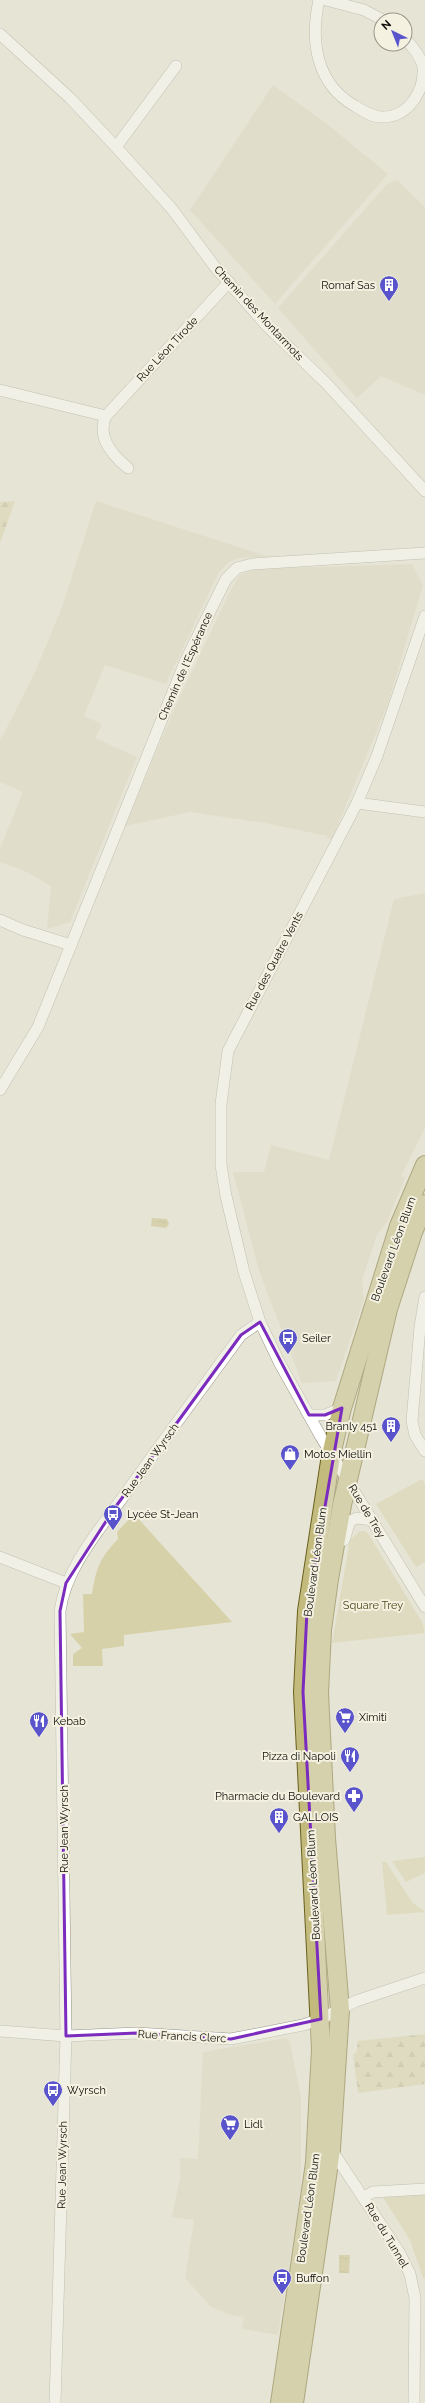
<svg xmlns="http://www.w3.org/2000/svg" width="425" height="2403" font-family="Raleway,sans-serif">
<style>
.built{fill:#dad7c0}
.green{fill:#d7d1aa}
.forest{fill:url(#forest-firs)}
.water{fill:url(#water-ripples)}
.lines{fill:none;stroke-linecap:round;stroke-linejoin:round}
.minor-casing{stroke:#979586;stroke-width:12}
.primary-casing{stroke:#6a601d;stroke-width:20}
.minor{stroke:#fff;stroke-width:11}
.primary{stroke:#c3ba7e;stroke-width:18}
.marked{fill:none;stroke:#7b2cbf;stroke-width:3;stroke-linejoin:round}
.labels{text-anchor:middle;stroke-width:4;stroke-linejoin:round;paint-order:stroke}
.poi-label{font-size:11px;fill:#0e0d08;stroke:#f4f1e1;text-anchor:start}
.street-label{font-size:11px;fill:#0e0d08;stroke:#f4f1e1}
.park-label{font-size:11px;fill:#4f4818;stroke:#f4f1e1}
</style>
<defs>
<pattern id="forest-firs" width="22" height="20" patternUnits="userSpaceOnUse"><rect width="22" height="20" fill="#d7d1aa"/><path d="M5 1l3.5 6h-7zM16 11l3.5 6h-7z" fill="#b7b291"/></pattern>
<pattern id="water-ripples" width="26" height="14" patternUnits="userSpaceOnUse"><rect width="26" height="14" fill="#c5bb7e"/><path d="M2 4q2-2 4 0t4 0M15 11q2-2 4 0t4 0" fill="none" stroke="#a8a06b"/></pattern>
</defs>
<rect width="100%" height="100%" fill="#e6e4d4"/>
<g class="built">
<polygon points="273,85 327,124 388,174 275,304 190,210"/>
<polygon points="397,180 425,207 425,395 381,376 357,398 278,308 388,183"/>
<polygon points="96,501 263,555 278,556 239,558 229,562 219,572 166,684 105,665 84,716 102,724 95,738 137,757 70,922 47,929 51,886 27,872 0,862 0,848 23,792 0,782 0,741 35,672 62,607"/>
<polygon points="412,564 423,585 388,704 332,839 326,838 327,836 265,823 190,812 125,826 173,712 230,591 240,575 256,569"/>
<polygon points="425,893 425,1128 401,1176 405,1178 387,1222 377,1235 362,1280 364,1299 336,1381 302,1383 259,1271 233,1172 264,1172 271,1145 329,1160 394,899"/>
<polygon points="286,2038 290,2043 301,2097 301,2192 278,2335 242,2329 244,2317 231,2315 210,2306 185,2278 194,2220 172,2217 180,2178 180,2158 198,2159 203,2052"/>
</g>
<g class="green">
<polygon points="422,1479 425,1484 425,1562 416,1567 376,1504"/>
<path d="M134,1514L232,1622L124,1635V1646L102,1649L103,1666H73V1654L82,1648L70,1634L84,1632L83,1594H92C96,1568 100,1558 118,1539L117,1532Z"/>
<polygon points="360,1531 365,1531 369,1535 422,1622 425,1633 332,1643 350,1540"/>
<polygon points="425,1857 425,1873 406,1882 392,1861"/>
<polygon points="382,1862 386,1862 412,1902 425,1912 387,1915"/>
<polygon points="425,2194 425,2278 423,2278 410,2240 382,2196"/>
</g>
<g class="forest">
<polygon points="15,501 0,543 0,502"/>
<polygon points="425,2034 425,2084 358,2093 353,2054 356,2053 358,2041"/>
</g>
<g class="water">
<polygon points="152,1218 167,1219 169,1224 166,1228 151,1226"/>
<polygon points="339,2255 350,2255 349,2273 339,2273"/>
</g>
<g class="lines">
<defs>
<g id="minor">
<path d="M319,0C310,41 316,84 355,106C363,111 374,118 383,117C408,117 425,91 423,67C421,57 412,46 405,39"/>
<polyline points="326,0 364,10 383,20"/>
<polyline points="0,34 70,98 116,147 172,209 215,267 267,326 326,383 425,491"/>
<polyline points="116,147 176,66"/>
<polyline points="0,390 106,416"/>
<path d="M128,468C112,455 96,437 106,416L229,282"/>
<polyline points="425,616 377,756 357,803 228,1051 221,1104 221,1165 226,1196 244,1272 260,1322 279,1362 321,1437 425,1607"/>
<polyline points="357,803 425,812"/>
<polyline points="0,920 23,930 71,945"/>
<polyline points="0,1090 38,1027 185,662 226,579 237,568 252,564 425,553"/>
<polyline points="425,1297 420,1327 412,1421 415,1435 425,1451"/>
<polyline points="309,1415 325,1415 342,1408"/>
<polyline points="344,1540 350,1521 357,1518 373,1520"/>
<polyline points="0,1557 66,1583"/>
<polyline points="0,2031 66,2036 137,2033 231,2039 303,2025 321,2019 356,2001 425,1978"/>
<polyline points="331,2149 399,2252 410,2274 415,2298 414,2403"/>
<polyline points="364,2197 373,2192 425,2189"/>
<path d="M55,2403L66,2036L60,1611C66,1566 102,1527 128,1490C165,1438 203,1387 241,1335L260,1322"/>
</g>
<g id="primary">
<polyline points="280,2403 315,2163 321,2049 303,1692 307,1611 331,1455 342,1408 399,1226 425,1165"/>
<polyline points="294,2403 331,2149 340,2010 326,1838 319,1693 322,1630 329,1579 342,1505 388,1309 413,1232 425,1204"/>
</g>
</defs>
<use href="#minor" class="minor-casing"/>
<use href="#primary" class="primary-casing"/>
<use href="#minor" class="minor"/>
<use href="#primary" class="primary"/>
</g>
<path d="M0 0H425V2403H0ZM260,1322L309,1415H325L342,1408L307,1611L303,1692L321,2019L231,2039L137,2033L66,2036L60,1611L66,1583L114,1509L241,1335Z" fill="#e6e4d4" fill-opacity=".55" fill-rule="evenodd"/>
<path class="marked" d="M260,1322L309,1415H325L342,1408L307,1611L303,1692L321,2019L231,2039L137,2033L66,2036L60,1611L66,1583L114,1509L241,1335Z"/>
<defs>
<symbol id="building-pin" viewBox="-11 -11 22 30"><path d="M0 17L-7.5 6A9.5 9.5 0 1 1 7.5 6Z" fill="#5a54cc" stroke="#f4f1e1"/><path d="M-4-6H4V6H1V3H-1V6H-4ZM-2.5-4.3h1.7v1.8h-1.7ZM.8-4.3h1.7v1.8H.8ZM-2.5-1h1.7V.8h-1.7ZM.8-1h1.7V.8H.8Z" fill="#fff"/></symbol>
<symbol id="bus-pin" viewBox="-11 -11 22 30"><path d="M0 17L-7.5 6A9.5 9.5 0 1 1 7.5 6Z" fill="#5a54cc" stroke="#f4f1e1"/><path d="M-5-6H5V4H4V6H2V4H-2V6H-4V4H-5ZM-3.5-4V0h7V-4ZM-3.5 1.2v1.5H-2V1.2ZM2 1.2v1.5H3.5V1.2Z" fill="#fff"/></symbol>
<symbol id="shop-pin" viewBox="-11 -11 22 30"><path d="M0 17L-7.5 6A9.5 9.5 0 1 1 7.5 6Z" fill="#5a54cc" stroke="#f4f1e1"/><path d="M-5-2.5h2.3a2.7 3.5 0 0 1 5.4 0H5L5.5 6h-11ZM-1.5-2.5h3a1.5 2.3 0 0 0-3 0Z" fill="#fff"/></symbol>
<symbol id="supermarket-pin" viewBox="-11 -11 22 30"><path d="M0 17L-7.5 6A9.5 9.5 0 1 1 7.5 6Z" fill="#5a54cc" stroke="#f4f1e1"/><path d="M-6-5.5h2.5l.6 2H6L4.5 2H-2.5L-4.4-4H-6ZM-1.5 3.2a1.3 1.3 0 1 0 .1 0ZM3 3.2a1.3 1.3 0 1 0 .1 0Z" fill="#fff"/></symbol>
<symbol id="restaurant-pin" viewBox="-11 -11 22 30"><path d="M0 17L-7.5 6A9.5 9.5 0 1 1 7.5 6Z" fill="#5a54cc" stroke="#f4f1e1"/><path d="M-5-6h1v4h1v-4h1v4h1v-4h1v5L-1.5 .5V6h-2V.5L-5-1ZM5-6V6H3V1.5H1.5Q1.5-4 5-6Z" fill="#fff"/></symbol>
<symbol id="pharmacy-pin" viewBox="-11 -11 22 30"><path d="M0 17L-7.5 6A9.5 9.5 0 1 1 7.5 6Z" fill="#5a54cc" stroke="#f4f1e1"/><path d="M-2-6h4v4h4v4h-4v4h-4v-4h-4v-4h4Z" fill="#fff"/></symbol>
</defs>
<g fill-rule="evenodd">
<use href="#building-pin" x="378" y="274" width="22" height="30"/>
<use href="#bus-pin" x="277" y="1327" width="22" height="30"/>
<use href="#building-pin" x="380" y="1415" width="22" height="30"/>
<use href="#shop-pin" x="279" y="1443" width="22" height="30"/>
<use href="#bus-pin" x="102" y="1503" width="22" height="30"/>
<use href="#supermarket-pin" x="334" y="1706" width="22" height="30"/>
<use href="#restaurant-pin" x="28" y="1710" width="22" height="30"/>
<use href="#restaurant-pin" x="339" y="1745" width="22" height="30"/>
<use href="#pharmacy-pin" x="343" y="1785" width="22" height="30"/>
<use href="#building-pin" x="268" y="1806" width="22" height="30"/>
<use href="#bus-pin" x="42" y="2079" width="22" height="30"/>
<use href="#supermarket-pin" x="219" y="2113" width="22" height="30"/>
<use href="#bus-pin" x="271" y="2267" width="22" height="30"/>
</g>
<g class="labels">
<g class="poi-label">
<text x="375" y="289" text-anchor="end">Romaf Sas</text>
<text x="302" y="1342">Seiler</text>
<text x="377" y="1430" text-anchor="end">Branly 451</text>
<text x="304" y="1458">Motos Miellin</text>
<text x="127" y="1518">Lycée St-Jean</text>
<text x="359" y="1721">Ximiti</text>
<text x="53" y="1725">Kebab</text>
<text x="336" y="1760" text-anchor="end">Pizza di Napoli</text>
<text x="340" y="1800" text-anchor="end">Pharmacie du Boulevard</text>
<text x="293" y="1821">GALLOIS</text>
<text x="67" y="2094">Wyrsch</text>
<text x="244" y="2128">Lidl</text>
<text x="296" y="2282">Buffon</text>
</g>
<g class="street-label">
<text transform="translate(259 313) rotate(47)" y="4">Chemin des Montarmots</text>
<text transform="translate(167 349) rotate(-47)" y="4">Rue Léon Tirode</text>
<text transform="translate(185 666) rotate(-66)" y="4">Chemin de l'Espérance</text>
<text transform="translate(274 961) rotate(-62)" y="4">Rue des Quatre Vents</text>
<text transform="translate(393 1249) rotate(-70)" y="4">Boulevard Léon Blum</text>
<text transform="translate(150 1460) rotate(-54)" y="4">Rue Jean Wyrsch</text>
<text transform="translate(367 1511) rotate(59)" y="4">Rue de Trey</text>
<text transform="translate(315 1562) rotate(-82)" y="4">Boulevard Léon Blum</text>
<text transform="translate(64 1829) rotate(-90)" y="4">Rue Jean Wyrsch</text>
<text transform="translate(313 1885) rotate(-93)" y="4">Boulevard Léon Blum</text>
<text transform="translate(182 2036) rotate(3)" y="4">Rue Francis Clerc</text>
<text transform="translate(62 2165) rotate(-89)" y="4">Rue Jean Wyrsch</text>
<text transform="translate(308 2208) rotate(-82)" y="4">Boulevard Léon Blum</text>
<text transform="translate(387 2235) rotate(59)" y="4">Rue du Tunnel</text>
</g>
<g class="park-label">
<text x="373" y="1609">Square Trey</text>
</g>
</g>
<g transform="translate(393 32) rotate(317)"><circle r="19" fill="#f4f1e1" stroke="#98968a"/>
<path d="M0-3L7 15L0 10L-7 15Z" fill="#5a54cc"/>
<text y="-6" font-size="11" font-weight="bold" text-anchor="middle" fill="#0e0d08">N</text>
</g>
</svg>
